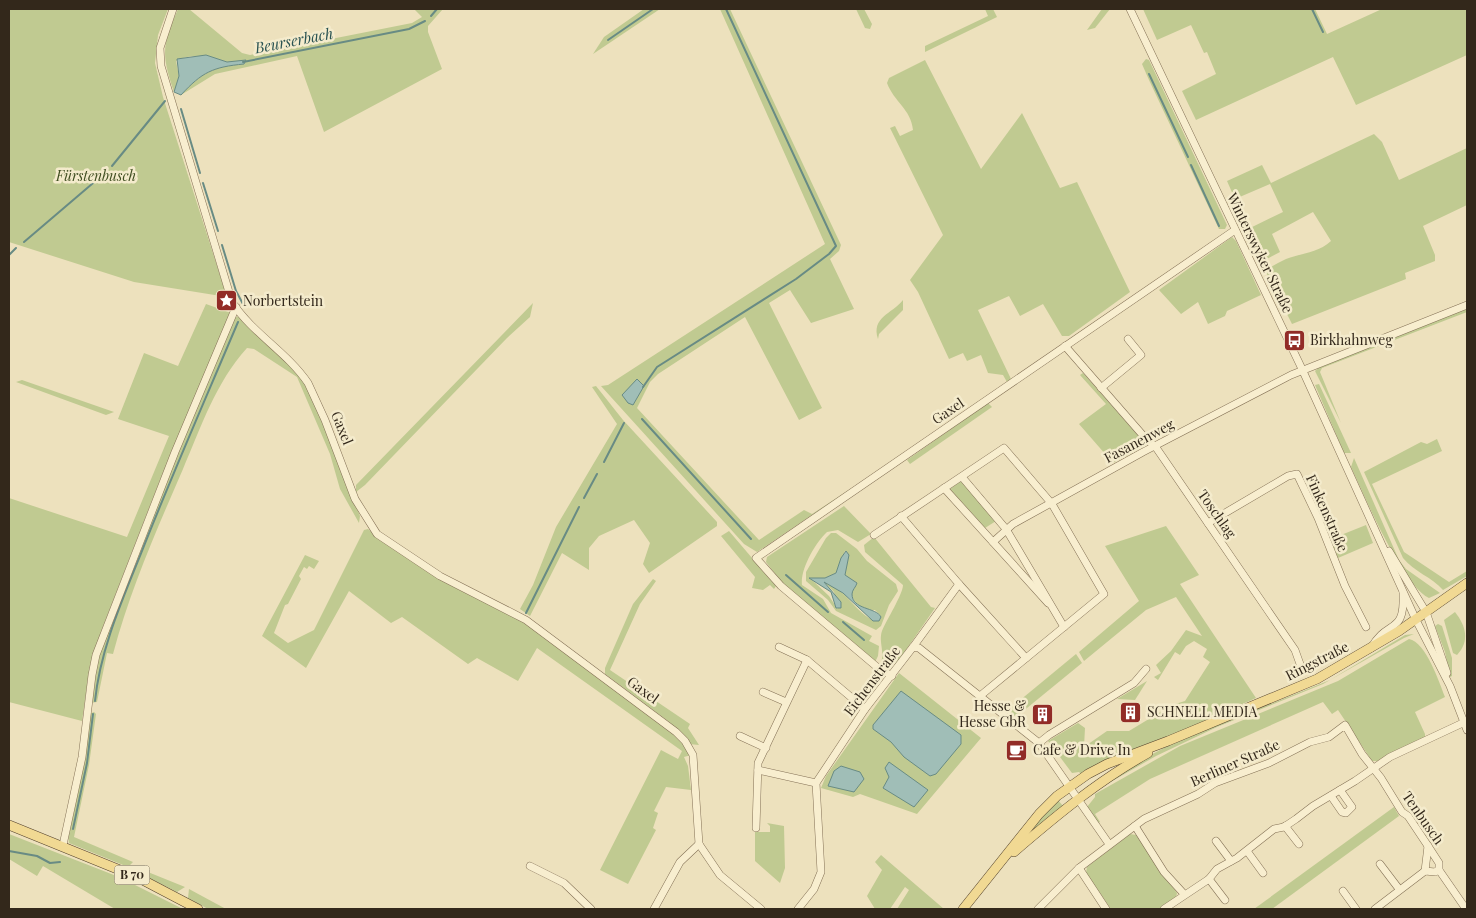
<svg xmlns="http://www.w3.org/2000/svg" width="1476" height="918" font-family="'Playfair Display',serif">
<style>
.green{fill:#c0ca91;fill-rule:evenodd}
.water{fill:#a0beb7;stroke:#688b84}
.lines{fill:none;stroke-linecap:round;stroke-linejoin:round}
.stream{stroke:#688b84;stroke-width:2}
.minor-casing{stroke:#847156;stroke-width:8}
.major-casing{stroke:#513f2b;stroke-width:10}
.minor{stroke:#f8eecf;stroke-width:7}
.major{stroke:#f1d993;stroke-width:9}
.labels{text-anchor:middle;stroke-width:5;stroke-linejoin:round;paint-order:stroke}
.shield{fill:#f4ebcc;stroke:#6d6250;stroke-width:1}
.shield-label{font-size:12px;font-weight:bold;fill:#33281b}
.park-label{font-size:14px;font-style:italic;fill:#414f22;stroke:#f4ebcc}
.street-label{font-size:14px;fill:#33281b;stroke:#f4ebcc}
.poi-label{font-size:14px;fill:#33281b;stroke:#f4ebcc;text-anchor:start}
.water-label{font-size:15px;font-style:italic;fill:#2a5352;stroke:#f4ebcc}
</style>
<rect width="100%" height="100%" fill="#ede1bd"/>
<g class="green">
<polygon points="9,9 168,9 158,35 155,63 163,97 227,297 134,282 9,242"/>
<path d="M178,9H189L242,53L250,55L412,23L422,17L414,9H443L428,26V32L442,69L324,132L297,56L215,74L181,95C202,72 213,67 244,64L245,61C239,61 232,63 226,62C207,59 195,51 176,61L179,76L174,92C161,54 162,45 178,9Z"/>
<polygon points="644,9 660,9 593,54 604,37"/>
<polygon points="720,9 730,9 841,245 839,251 830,259 854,309 811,323 790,290 769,303 822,408 799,420 745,317 658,374 650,382 637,408 759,540 804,510 812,514 855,486 757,552 744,544 601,386 608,385 825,244"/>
<polygon points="856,9 864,9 872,24 870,29 865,28"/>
<polygon points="985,9 993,9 997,17 925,52 925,46 988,16"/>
<polygon points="1102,9 1110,9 1095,28 1087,30"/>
<polygon points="1143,9 1315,9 1327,34 1382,9 1467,9 1467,55 1356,105 1333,57 1196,120 1182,91 1216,74 1207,52 1204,53 1191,25 1157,40"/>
<polygon points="1146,59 1149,60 1227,225 1225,229 1219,229 1149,80 1142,64"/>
<path d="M925,60L981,169L1022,113L1060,188L1077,182L1130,292L1069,336H1062L1043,304L1020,316L1009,296L978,310L1011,379L1007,382L1003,375L988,373L981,355L967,361L963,353L949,359L918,292L910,280L943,235L890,128L895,126L900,136L913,130C911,109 894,102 887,83L889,78Z"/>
<path d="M1374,134L1382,142L1399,180L1467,148V205L1423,226L1435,255V261L1405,273L1406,279L1292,324L1265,270C1272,267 1279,262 1286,259C1302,253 1318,253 1331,241L1313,212L1272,234L1280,252L1261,262L1246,230L1283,212L1270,184L1235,199L1227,181L1262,165L1271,183Z"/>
<polygon points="1232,237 1236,241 1261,295 1227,311 1225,316 1208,324 1198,302 1181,314 1159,290"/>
<path d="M903,300V310L879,334L878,339C871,317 892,314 903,300Z"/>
<polygon points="533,303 530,317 507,338 365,485 356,492 356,485"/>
<polygon points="206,304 231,313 160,480 102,629 90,665 82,721 9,702 9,498 127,537 169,436 118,419 144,353 178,366"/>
<polygon points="1467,307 1467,312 1322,368 1320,372 1341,423 1315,371 1318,368"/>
<path d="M239,316L298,373L314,400L360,516L359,523L340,489L330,454L297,377L254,349L247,348C216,382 201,427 183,469C157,529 130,590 113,654L107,653L97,702L90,703L97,661L168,475L234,318Z"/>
<polygon points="1083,373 1147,445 1113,463 1079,424 1106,404 1080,375"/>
<polygon points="22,380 114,412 106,415 16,382"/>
<polygon points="1319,384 1351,453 1344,453 1315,385"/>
<polygon points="596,386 623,420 717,522 717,526 649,573 643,564 650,543 634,520 599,536 589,548 589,570 562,553 530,616 520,609 533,585 556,527 617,424 592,387"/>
<polygon points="988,403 992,407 910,464 907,460"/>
<path d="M1437,439L1442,451L1372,484L1404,552L1449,582L1467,571V576L1443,590C1432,577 1414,572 1403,558L1364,472L1421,442L1427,444Z"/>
<path d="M1354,458L1399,560L1406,569L1440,593L1429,598C1402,585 1365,497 1351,467Z"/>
<polygon points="961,481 996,521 985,528 950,489"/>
<path d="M844,506L871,534L858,542L838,530L827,532C816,542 800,569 802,585L823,599L831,613L872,636L869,641L879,646L878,656L875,662L782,583L766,562L767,557Z"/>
<polygon points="1366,525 1373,543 1338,558 1331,539"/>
<polygon points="1166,526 1199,575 1180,584 1256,698 1082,775 1079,772 1072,773 1048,741 1078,723 1085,728 1084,747 1107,731 1129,731 1172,705 1185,701 1210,662 1203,657 1207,649 1194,641 1186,646 1180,655 1175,652 1158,680 1154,677 1161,673 1156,665 1171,651 1186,630 1202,636 1176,597 1146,610 1084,661 1079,652 1139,601 1105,546"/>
<polygon points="368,529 386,544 445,582 512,614 675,734 691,755 684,757 688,766 691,790 666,787 654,811 658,813 653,828 656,830 628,884 600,870 661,750 678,759 682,751 537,648 518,681 477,658 468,664 402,617 391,623 349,591 306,668 262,636 305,555 319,561 314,569 309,566 307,569 304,567 299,576 301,579 288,604 285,605 274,633 288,643 314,630 364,530"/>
<polygon points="729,531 776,586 774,589 770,585 763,590 752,588 755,577 721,536"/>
<path d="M831,533H836L857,549L867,561L896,584L898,591L889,605L881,626L876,630L836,611L828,600L806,581V572L826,538ZM845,551H847L845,575L857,583C855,587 851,591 852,595C854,605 866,611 875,610L880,615L879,621C860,621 845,586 824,582L834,592L838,609L837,608L829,596L810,578H825L836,573Z"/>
<path d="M874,537L931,607L935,608L899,660L889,667L880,666C886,653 878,642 882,631C886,621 903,594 903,585L865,552L864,545Z"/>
<polygon points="653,579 656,581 640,604 610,670 690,724 688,728 699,745 689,744 669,722 605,674 605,668 633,604"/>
<path d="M1455,612C1466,626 1470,641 1457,655L1453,653L1444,620Z"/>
<polygon points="1438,624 1442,626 1452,658 1452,676 1450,677 1445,652 1435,626"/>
<polygon points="1414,634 1404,638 1323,684 1217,727 1156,756 1093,792 1147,757 1171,744 1330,680 1405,635"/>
<path d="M1409,639C1426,642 1439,682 1445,697L1415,712L1425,734V739L1380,761H1372L1338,710L1332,714L1323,702L1150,779L1095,814L1100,822L1097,824L1087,807L1095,797V794L1180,746L1338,681Z"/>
<polygon points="1076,654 1082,663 1016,717 1008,710"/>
<polygon points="899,673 981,738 917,814 860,794 853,797 821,788 826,776"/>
<polygon points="1147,681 1135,700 1117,699"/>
<polygon points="94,712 96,714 89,765 74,837 133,862 128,867 69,843 68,835 89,714"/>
<polygon points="1057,799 1063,806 1030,834 1027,832"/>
<polygon points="1394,807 1399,816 1272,909 1254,909"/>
<polygon points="767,823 784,826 785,868 780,883 755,861 755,832 770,832 770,826"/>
<polygon points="9,834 119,877 183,909 115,909 43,866 37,876 9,859"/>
<polygon points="1130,834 1136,835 1177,893 1176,898 1161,909 1111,909 1086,873 1087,867"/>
<polygon points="881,855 944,909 897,909 909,890 905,887 890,909 875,909 867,896 882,870 875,862"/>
<polygon points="137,866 138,868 185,887 177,892 139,873 136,871"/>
<polygon points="189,889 226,909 208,909 188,898"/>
</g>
<g class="water">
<path d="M206,55L227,62L246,60L244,64C213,67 202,72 181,95L174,92L179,76L177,59Z"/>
<polygon points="637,379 644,386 633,405 628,403 622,395"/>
<path d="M846,551L849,555L845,575L857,583C856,587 852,590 852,594C852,610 876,607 881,617L879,621H873L843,593L824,582L841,602V608H836L831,592L809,578H825L836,573L841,558Z"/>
<polygon points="901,691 961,735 961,744 936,774 930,776 904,757 891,742 873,729 873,725"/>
<polygon points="889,762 928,790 914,807 883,788 889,777 885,768"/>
<polygon points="841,766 860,772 864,779 854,792 828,786 834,771"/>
</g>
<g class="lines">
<g class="stream">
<polyline points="1312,9 1323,32"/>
<polyline points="431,16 437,9"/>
<polyline points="608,40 653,9"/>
<polyline points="243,62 409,29 425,21"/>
<polyline points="1149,74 1188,157"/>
<polyline points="181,109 200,173"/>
<polyline points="1191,165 1219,226"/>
<polyline points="112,166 165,101"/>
<polyline points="203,183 218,231"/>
<polyline points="24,242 106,172"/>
<polyline points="222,245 236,291 243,304"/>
<polyline points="9,255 16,248"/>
<polyline points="643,387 657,367 796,279 829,254 836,246 726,9"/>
<polyline points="642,419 751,539"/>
<polyline points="604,462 624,423"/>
<polyline points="584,498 597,474"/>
<polyline points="786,575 828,612"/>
<polyline points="526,613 579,507"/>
<polyline points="843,622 864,640"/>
<path d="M95,701C100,651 121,603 140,556C171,477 205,400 238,322"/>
<polyline points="73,829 87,763 93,714"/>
<polyline points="9,851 37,856 50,863 60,862"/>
</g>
<defs>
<g id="minor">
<path d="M173,9L160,48L161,66L232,302C252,333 287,352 308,383L325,420L355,499L377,534L440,576L526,620L676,732L685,741L693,755L699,844L720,875L761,909"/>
<polyline points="1130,9 1302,369 1416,620 1450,686 1467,730"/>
<polyline points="1065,346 1147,440 1155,446 1295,650 1300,664"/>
<polyline points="1101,388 1141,355 1128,339"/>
<polyline points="962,477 1006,529 1064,627"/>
<polyline points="944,488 1048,603"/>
<polyline points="901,516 959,584"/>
<polyline points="1208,523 1288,476 1297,474 1318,518 1345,586 1366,627"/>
<polyline points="874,535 1004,448 1052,504 1104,594 980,696"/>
<polyline points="993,542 1013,524 1143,452 1291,375 1467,305"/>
<polyline points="1389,551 1426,612 1447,673"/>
<polyline points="779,647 807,660 865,709"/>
<polyline points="913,647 959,584 1026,658"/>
<path d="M1371,648C1388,618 1405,636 1403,593"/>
<polyline points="892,676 877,667 781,586 756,558 1235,230"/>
<polyline points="763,692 786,702"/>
<polyline points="740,736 766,748"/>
<polyline points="1039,743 1049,735 1134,683 1146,669"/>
<polyline points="758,770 816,783"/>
<polyline points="1331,796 1342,812 1346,813 1352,807 1340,790"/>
<polyline points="1135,826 1164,872 1184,894"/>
<polyline points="1285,826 1299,844"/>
<polyline points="756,828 758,763 807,660"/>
<polyline points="1216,841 1231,861"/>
<polyline points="63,845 82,757 92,675 96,655 175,452 236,307"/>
<polyline points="1247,851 1263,873"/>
<polyline points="1380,864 1399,889"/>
<polyline points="530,866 564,883 591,909"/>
<polyline points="1079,868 1106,909"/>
<polyline points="1425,871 1428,846"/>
<polyline points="1209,879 1225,900"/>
<polyline points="1343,891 1356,909"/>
<polyline points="654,909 680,862 699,844"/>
<polyline points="798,909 814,889 821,872 816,783 865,709 913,647 919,648 1039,743 1109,844"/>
<polyline points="1038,909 1079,868 1144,819 1198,794 1215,783 1269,763 1310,742 1329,737 1345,725 1362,754 1381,778 1402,812 1408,816 1428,846 1439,863 1439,870 1466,909"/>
<polyline points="1164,909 1209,879 1217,869 1237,858 1274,829 1284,827 1296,819 1313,806 1355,781 1390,757 1467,721"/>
<polyline points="1375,909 1425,871 1435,872 1439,870"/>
</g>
<g id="major">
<polyline points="9,825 137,877 198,909"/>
<path d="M1014,852C1057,815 1098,781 1148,753"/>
<polyline points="963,909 1039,814 1057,796 1088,774 1107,764 1168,741 1317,679 1399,631 1467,583"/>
</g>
</defs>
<use href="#minor" class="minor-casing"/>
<use href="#major" class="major-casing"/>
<use href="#minor" class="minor"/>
<use href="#major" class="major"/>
</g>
<defs>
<symbol id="sight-square" viewBox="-11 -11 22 22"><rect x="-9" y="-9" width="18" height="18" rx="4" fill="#922c27" stroke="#f4ebcc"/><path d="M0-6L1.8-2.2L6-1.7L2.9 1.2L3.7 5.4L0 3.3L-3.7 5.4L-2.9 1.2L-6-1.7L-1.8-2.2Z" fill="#fff"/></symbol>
<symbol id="bus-square" viewBox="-11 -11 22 22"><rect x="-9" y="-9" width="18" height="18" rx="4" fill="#922c27" stroke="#f4ebcc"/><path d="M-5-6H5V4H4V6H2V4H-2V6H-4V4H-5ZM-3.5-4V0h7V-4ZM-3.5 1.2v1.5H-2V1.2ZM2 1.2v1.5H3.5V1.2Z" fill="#fff"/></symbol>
<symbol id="building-square" viewBox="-11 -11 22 22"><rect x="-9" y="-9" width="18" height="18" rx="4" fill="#922c27" stroke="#f4ebcc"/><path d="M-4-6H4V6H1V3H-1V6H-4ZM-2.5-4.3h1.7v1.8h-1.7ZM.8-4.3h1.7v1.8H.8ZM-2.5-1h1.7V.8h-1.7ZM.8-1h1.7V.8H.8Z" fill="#fff"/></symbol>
<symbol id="cafe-square" viewBox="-11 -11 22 22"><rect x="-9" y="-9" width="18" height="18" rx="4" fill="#922c27" stroke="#f4ebcc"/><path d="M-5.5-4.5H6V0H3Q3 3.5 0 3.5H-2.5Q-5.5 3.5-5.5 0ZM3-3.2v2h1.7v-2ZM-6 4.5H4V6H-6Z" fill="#fff"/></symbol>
</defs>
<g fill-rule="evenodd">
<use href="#sight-square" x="214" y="288" width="25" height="25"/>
<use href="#bus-square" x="1282" y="328" width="25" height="25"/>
<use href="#building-square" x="1118" y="700" width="25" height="25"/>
<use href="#building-square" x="1030" y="702" width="25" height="25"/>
<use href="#cafe-square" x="1004" y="738" width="25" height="25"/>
</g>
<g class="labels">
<rect class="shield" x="114.5" y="865.5" width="35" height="19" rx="4"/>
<g class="shield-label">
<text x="132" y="879">B 70</text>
</g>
<g class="park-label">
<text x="96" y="181">Fürstenbusch</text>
</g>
<g class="street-label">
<text transform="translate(1260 253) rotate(64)" y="5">Winterswyker Straße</text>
<text transform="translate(948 411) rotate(-34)" y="5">Gaxel</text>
<text transform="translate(342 428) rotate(68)" y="5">Gaxel</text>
<text transform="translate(1139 441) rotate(-28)" y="5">Fasanenweg</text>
<text transform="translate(1327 513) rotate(66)" y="5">Finkenstraße</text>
<text transform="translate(1217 514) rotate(55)" y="5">Toschlag</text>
<text transform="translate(1317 661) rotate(-27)" y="5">Ringstraße</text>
<text transform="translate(872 681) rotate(-53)" y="5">Eichenstraße</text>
<text transform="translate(643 690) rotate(36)" y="5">Gaxel</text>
<text transform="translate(1235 763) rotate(-24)" y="5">Berliner Straße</text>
<text transform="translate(1423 818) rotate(55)" y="5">Tenbusch</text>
</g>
<g class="poi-label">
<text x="243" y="306">Norbertstein</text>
<text x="1310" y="345">Birkhahnweg</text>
<text x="1026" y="711" text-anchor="end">Hesse &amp;<tspan x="1026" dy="16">Hesse GbR</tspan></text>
<text x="1147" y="717">SCHNELL MEDIA</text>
<text x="1033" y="755">Cafe &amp; Drive In</text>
</g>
<g class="water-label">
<text transform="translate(294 41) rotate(-11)" y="5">Beurserbach</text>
</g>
</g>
<rect width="1476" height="918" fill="none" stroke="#33281b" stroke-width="20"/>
</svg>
